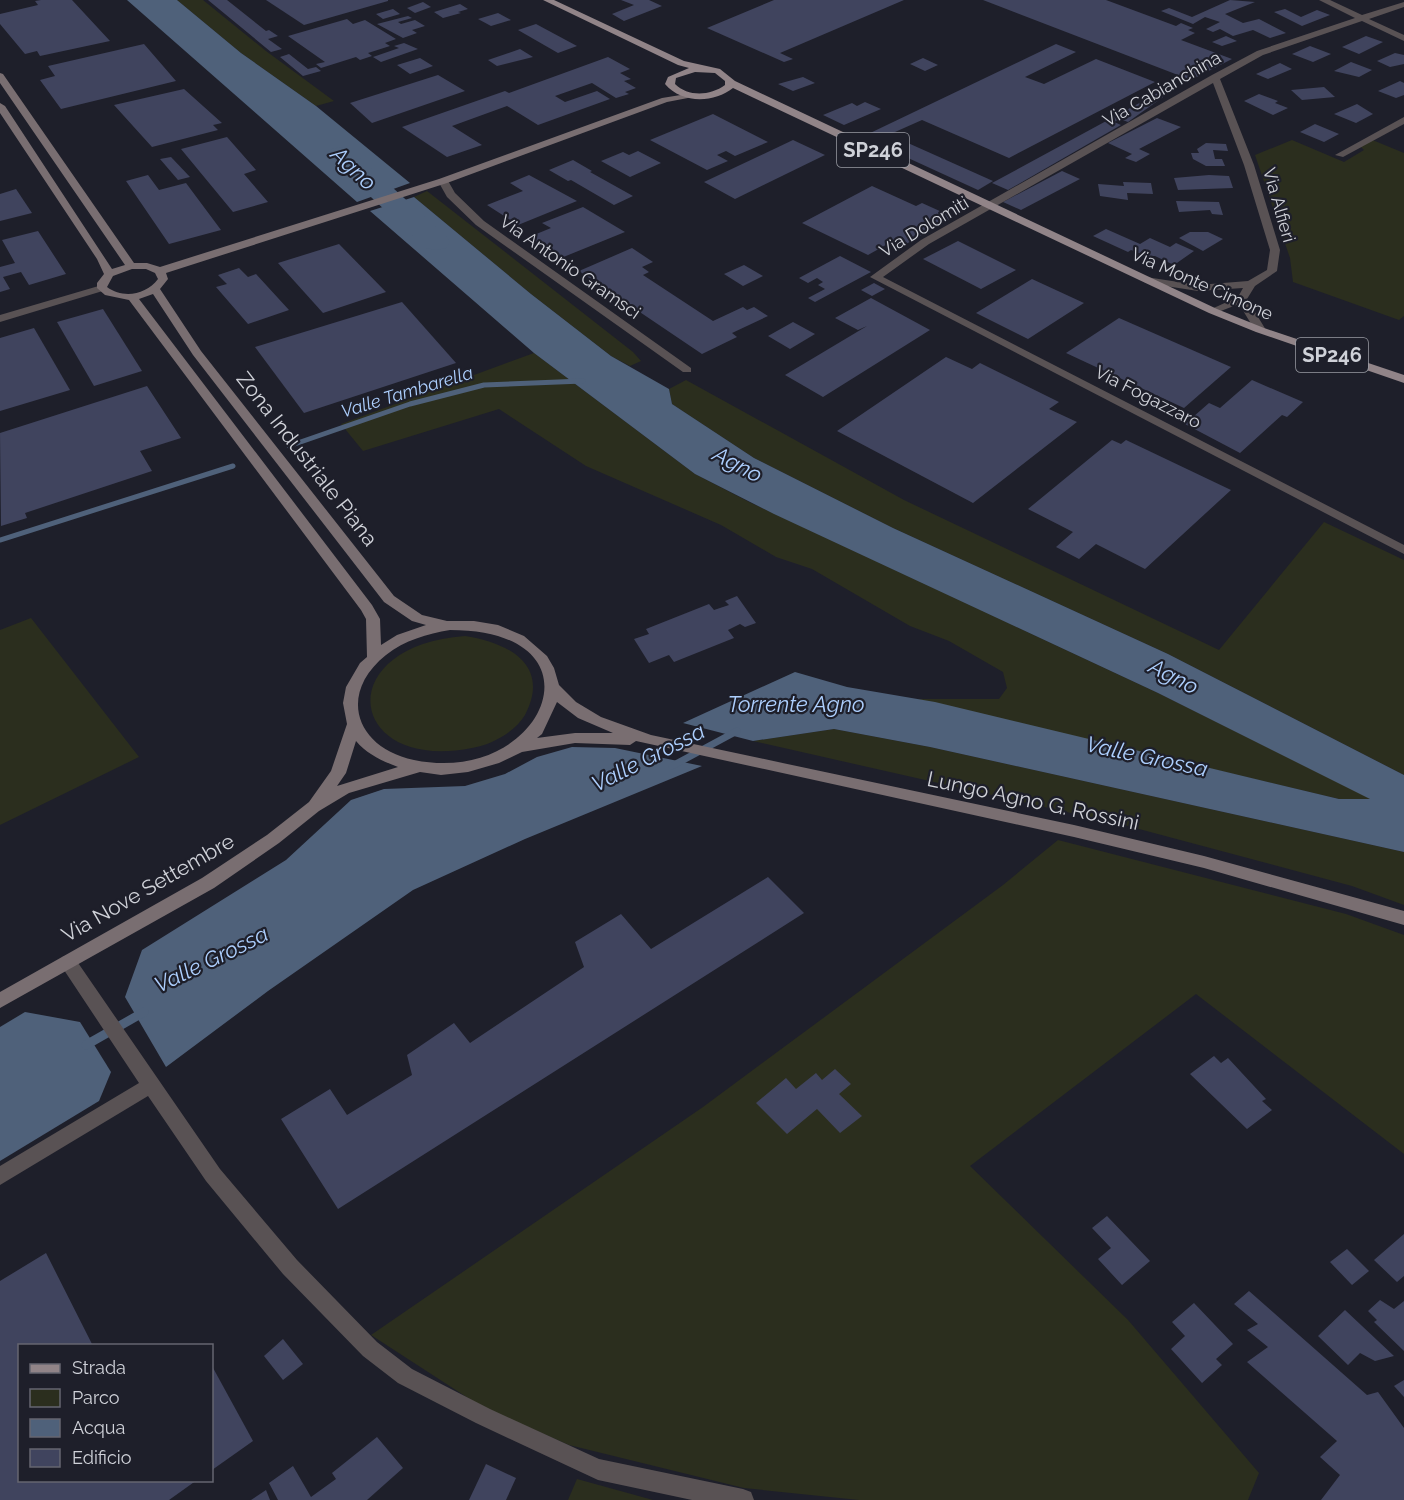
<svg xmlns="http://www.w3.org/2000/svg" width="1404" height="1500" font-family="Raleway,sans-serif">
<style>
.green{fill:#2b2e1e}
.water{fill:#4f617a}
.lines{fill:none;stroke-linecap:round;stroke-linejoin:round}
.stream-far2{stroke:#4f617a;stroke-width:5}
.stream-far1{stroke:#4f617a;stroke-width:7}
.stream{stroke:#4f617a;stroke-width:9}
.river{fill:#4f617a;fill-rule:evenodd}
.building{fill:#40445e}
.street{fill:#595254;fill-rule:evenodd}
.secondary{fill:#796e71;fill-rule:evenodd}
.primary{fill:#918488;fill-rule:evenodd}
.labels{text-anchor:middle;stroke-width:4.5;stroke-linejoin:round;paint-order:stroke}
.far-street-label{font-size:18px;fill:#cfd1d8;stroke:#1e1f2a}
.far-water-label{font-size:18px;font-style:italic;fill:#adcffe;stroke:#1e1f2a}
.shield{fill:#1e1f2a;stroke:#9a9ca4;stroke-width:1.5}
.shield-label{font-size:20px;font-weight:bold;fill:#cfd1d8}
.street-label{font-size:21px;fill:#cfd1d8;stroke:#1e1f2a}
.water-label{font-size:22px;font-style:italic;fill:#adcffe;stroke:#1e1f2a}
</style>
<rect width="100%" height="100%" fill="#1e1f2a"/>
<g class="green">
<polygon points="177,0 203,0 266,51 334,101 316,106 241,53"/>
<polygon points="1370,139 1404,153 1404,316 1399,320 1293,282 1290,258 1255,155 1292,140 1344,162 1364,150 1360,146"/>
<polygon points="427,191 633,352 641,361 630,366 611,356 531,294 414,197"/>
<polygon points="534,353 695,474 749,502 1158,693 1372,799 1339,799 916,699 999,699 1007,688 1003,672 949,641 910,626 812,569 776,557 721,525 586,466 499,409 363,451 341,424"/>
<polygon points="686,380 904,500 1219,650 1324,522 1404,560 1404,775 1168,654 893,528 754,458 672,404 669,389"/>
<polygon points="31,618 139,757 0,825 0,630"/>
<path d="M465,636C509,643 551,665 525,715C515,732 491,745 472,748C347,773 329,646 465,636Z"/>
<polygon points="834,729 930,747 1404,852 1404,905 1352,886 1124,825 753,741"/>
<polygon points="1058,840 1346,914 1404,935 1404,1154 1196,994 970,1166 1128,1320 1259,1473 1248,1500 859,1500 744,1488 569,1445 482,1407 371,1335 703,1107 1003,885"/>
<polygon points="577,1479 653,1500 568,1500"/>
</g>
<g class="water">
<polygon points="127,0 177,0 241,53 316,106 410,183 357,202"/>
<polygon points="414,197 531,294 611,356 669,389 672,404 754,458 893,528 1168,654 1404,775 1404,852 930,747 834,729 753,741 683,723 795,672 847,687 935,702 1339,799 1370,799 1158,693 774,514 695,474 534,353 370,211"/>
<polygon points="572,747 615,748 702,766 525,839 413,890 268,991 166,1067 125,997 142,950 286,860 351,800 384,789 465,786 505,774 537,757"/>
<polygon points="25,1012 80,1022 111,1072 99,1101 0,1161 0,1027"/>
</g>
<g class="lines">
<g class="stream-far2">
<polyline points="289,446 410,404 484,385 583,381"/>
<polyline points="0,540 233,466"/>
</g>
<polyline class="stream-far1" points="672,766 737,731"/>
<polyline class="stream" points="86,1045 144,1012"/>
<polygon class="river" points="341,147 350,149 446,236 450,242 446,248 436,250 426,248 332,161 328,155 332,149"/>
</g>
<g class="building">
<polygon points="41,0 72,0 110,41 40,56 37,51 25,54 0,24 0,14 38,5 35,1"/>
<polygon points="208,0 227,0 266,31 269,30 278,36 268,39 282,49 271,52"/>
<polygon points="266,0 388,0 388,1 304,25"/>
<polygon points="621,0 649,0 662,6 624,21 612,14 634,5"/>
<polygon points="774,0 904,0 780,53 793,59 784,62 707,28"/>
<polygon points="983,0 1106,0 1176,26 1181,23 1193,28 1188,30 1195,33 1181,40 1232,59 1191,80"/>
<polygon points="1230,0 1255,2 1225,14 1243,23 1259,19 1286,33 1270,38 1253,30 1233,36 1220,29 1213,32 1206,29 1220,22 1205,17 1193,24 1161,11 1169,8 1192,17"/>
<polygon points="423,2 431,7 415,13 407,8"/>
<polygon points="460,4 468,9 458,12 461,13 443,18 434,12"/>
<polygon points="393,9 400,14 383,19 376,14"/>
<polygon points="1285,9 1301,17 1317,10 1330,15 1302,26 1274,12"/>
<polygon points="498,13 511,20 491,26 478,19"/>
<polygon points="408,16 412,18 398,22 401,24 415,20 425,26 412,30 417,33 403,38 377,24"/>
<polygon points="347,19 353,24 365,20 396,39 385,43 390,46 368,53 372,56 360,60 356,57 321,68 316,64 325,62 288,36"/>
<polygon points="536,24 577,46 558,53 518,30"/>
<polygon points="1226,36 1237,41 1222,46 1212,42"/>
<polygon points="1366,36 1383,42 1359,54 1342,47"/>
<polygon points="404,43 418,49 381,62 373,57 399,48 394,46"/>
<polygon points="144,44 176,81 61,109 40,80 55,76 48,66"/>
<polygon points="1056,44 1076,52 1025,77 1044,84 1096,59 1155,82 1009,158 922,120 877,140 866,135"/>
<polygon points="1310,46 1331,54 1313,62 1292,54"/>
<polygon points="520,49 533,57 497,66 488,60"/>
<polygon points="1395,53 1404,55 1404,64 1390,67 1377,61"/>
<polygon points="289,54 308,69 316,67 321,71 303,76 280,57"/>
<polygon points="608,57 630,69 620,73 631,79 624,81 636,88 625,92 629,94 616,98 592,83 555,96 565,102 597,91 610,99 538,125 507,106 452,126 482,145 447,157 402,127 505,91 509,93"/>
<polygon points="420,58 433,66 410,74 397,65"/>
<polygon points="923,58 938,65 925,71 910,64"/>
<polygon points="1351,62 1372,70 1359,77 1334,71"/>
<polygon points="1280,63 1292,69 1268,79 1256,74"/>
<polygon points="438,75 465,91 372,123 350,103"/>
<polygon points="803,77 815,83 793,91 778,84"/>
<polygon points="1400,81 1404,83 1404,95 1396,98 1378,91"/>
<polygon points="1324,87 1335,97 1302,100 1291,90"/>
<polygon points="1167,88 1173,90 1128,122 1120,119 1114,122 1121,125 1008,190 992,183"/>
<polygon points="184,89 222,123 213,125 218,130 152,147 114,105"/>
<polygon points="1259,94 1278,101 1275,103 1288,108 1273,115 1244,101"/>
<polygon points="865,102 881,109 844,125 823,115 852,103 857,106"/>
<polygon points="1357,104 1373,114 1356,123 1334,114"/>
<polygon points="713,114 768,142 735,156 726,151 717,155 728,161 707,170 650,140"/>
<polygon points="1157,118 1181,127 1139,149 1150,154 1136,162 1125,158 1132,154 1108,143"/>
<polygon points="1315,124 1339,134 1324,142 1300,132"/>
<polygon points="227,137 256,170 244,174 268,202 233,212 181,149"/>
<polygon points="899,139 993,181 978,190 884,147"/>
<polygon points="793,140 825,155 735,199 704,182"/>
<polygon points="1206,143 1226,144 1228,151 1213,150 1215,159 1222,159 1225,166 1206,166 1193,159 1191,153 1199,153 1197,149"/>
<polygon points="638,151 661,163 630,177 601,161 623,152 629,155"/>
<polygon points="171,157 190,177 178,180 160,159"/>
<polygon points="573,160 592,171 590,172 633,196 614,205 571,180 568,181 549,170"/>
<polygon points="1062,171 1080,179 1021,210 1003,202"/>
<polygon points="148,175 159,190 186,183 221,230 169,244 126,181"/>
<polygon points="529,175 577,201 518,225 487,205 523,191 510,183"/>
<polygon points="1209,175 1229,176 1233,188 1178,190 1174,178"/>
<polygon points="1123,182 1151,183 1153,194 1127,193 1128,200 1100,196 1098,184 1124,186"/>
<polygon points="872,186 916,206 922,203 953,217 901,247 891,242 868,255 802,223"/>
<polygon points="16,189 32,213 0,221 0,194"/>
<polygon points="1176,201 1219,202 1223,215 1212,214 1210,210 1179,212"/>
<polygon points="583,207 625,232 561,258 529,237 551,228 542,223"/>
<polygon points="1106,229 1140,244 1150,238 1170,247 1176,243 1194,251 1174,265 1155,256 1146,256 1131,250 1128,252 1093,236"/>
<polygon points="38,231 66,274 29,285 21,272 3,277 10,289 0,292 0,267 15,263 2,240"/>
<polygon points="1190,232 1208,232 1223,239 1203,251 1179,238"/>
<polygon points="958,241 1016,270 981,289 923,259"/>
<polygon points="339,244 386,292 323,313 278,263"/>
<polygon points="632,248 653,262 642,267 649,272 643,275 713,321 743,307 747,310 754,307 768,316 732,333 737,337 702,354 579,271"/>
<polygon points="840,256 871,272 815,302 808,298 825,289 818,285 823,282 817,278 808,283 799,278"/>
<polygon points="744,265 763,276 743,286 724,274"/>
<polygon points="239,268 248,277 256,274 289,310 248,324 216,287 227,284 218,275"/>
<polygon points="1032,279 1084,303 1028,339 976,313"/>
<polygon points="874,283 885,289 872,296 861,290"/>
<polygon points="871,298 930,330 823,397 785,375 867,326 858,330 835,318"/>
<polygon points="402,302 456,363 304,413 255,347"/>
<polygon points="103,309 142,371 94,386 57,322"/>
<polygon points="1119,318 1231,367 1184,408 1066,353"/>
<polygon points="793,322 815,334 790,349 768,336"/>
<polygon points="34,328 70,390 0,411 0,338"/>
<polygon points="946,357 972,369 980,363 1059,402 1049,409 1077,422 973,503 837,431"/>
<polygon points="1252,380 1303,402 1287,417 1282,415 1240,453 1185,424 1209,403 1220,408"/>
<polygon points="147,386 181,438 140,451 152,471 25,513 27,518 1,526 0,433"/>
<polygon points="1112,440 1121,444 1126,440 1231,490 1145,569 1096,544 1079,559 1056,547 1073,532 1028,509"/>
<polygon points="737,596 756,623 745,627 740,624 728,630 734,638 674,662 669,655 649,663 634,639 649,634 646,629 709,604 714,610 729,605 725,601"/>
<polygon points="768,877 804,913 338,1209 281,1119 330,1089 347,1115 412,1075 407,1055 454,1023 470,1043 584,967 575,942 621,914 651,949"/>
<polygon points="1214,1056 1221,1063 1228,1058 1266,1099 1262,1101 1272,1110 1247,1129 1190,1074"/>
<polygon points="835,1069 851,1084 839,1094 862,1116 840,1133 817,1109 787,1134 756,1103 786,1078 796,1089 816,1073 822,1080"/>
<polygon points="1107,1216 1150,1261 1122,1285 1098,1259 1111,1248 1092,1228"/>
<polygon points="1404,1234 1404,1276 1397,1282 1374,1260"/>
<polygon points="1347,1249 1369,1271 1352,1285 1330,1262"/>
<polygon points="46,1253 93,1346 20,1346 20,1480 197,1480 169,1500 0,1500 0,1281"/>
<polygon points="1249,1291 1367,1395 1378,1392 1404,1428 1404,1500 1321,1500 1340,1475 1320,1457 1337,1441 1247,1362 1268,1347 1247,1330 1258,1324 1234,1304"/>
<polygon points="1380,1300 1394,1309 1404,1301 1404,1351 1374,1322 1377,1320 1368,1311"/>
<polygon points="1194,1303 1233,1344 1216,1359 1222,1365 1202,1383 1171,1349 1185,1336 1172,1322"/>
<polygon points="1345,1310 1394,1356 1375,1361 1360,1353 1348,1365 1318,1336"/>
<polygon points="283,1339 303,1364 283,1380 264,1356"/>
<polygon points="212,1366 253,1441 212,1470"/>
<polygon points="1404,1380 1404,1397 1394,1386"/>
<polygon points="377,1437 403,1468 367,1500 278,1500 269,1483 293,1466 311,1497 336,1479 332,1473"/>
<polygon points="486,1464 516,1478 506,1500 469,1500"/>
<polygon points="266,1490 270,1500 251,1500"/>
</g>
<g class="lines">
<g class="street">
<polygon points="1319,0 1330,0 1362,15 1404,2 1404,7 1369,19 1404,35 1404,41 1362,21 1263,55 1220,79 1254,165 1280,250 1277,271 1255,286 1247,299 1266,330 1264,332 1256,332 1239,304 1213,314 1207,311 1238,297 1243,288 1198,291 1146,283 1141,280 1146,277 1198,285 1248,281 1267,270 1270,250 1244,165 1213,83 929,244 883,277 1404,545 1404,554 870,277 921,240 1212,75 1257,51 1355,18"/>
<polygon points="1404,117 1404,124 1343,157 1335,155"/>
<polygon points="439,179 447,179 455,193 484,221 691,368 691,372 683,372 476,225 447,197 438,181"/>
<polygon points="102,285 107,288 106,290 0,322 0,315"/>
<polygon points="68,955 74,957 220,1169 297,1260 377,1342 412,1369 490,1409 599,1459 743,1489 751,1492 754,1500 692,1500 598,1480 476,1423 398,1383 363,1356 283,1274 206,1181 148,1096 0,1185 0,1166 139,1083 62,967 60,962 62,957"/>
</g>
<path class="secondary" d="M0,73L3,74L134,263H147L160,267L439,179L662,98L693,93V97L667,102L447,183L166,273L168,279L160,289L201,351L394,596L422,615L447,621H474L498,625L524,636L547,656L554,668L559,685L576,702L601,717L651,735L1074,825L1204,856L1404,911V925L1204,868L1074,837L636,741L630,745L575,743L522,752L499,763L468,772L441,775L420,772L349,793L319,811L279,843L214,888L0,1008V992L202,878L267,835L309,802L331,771L347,724L343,703L346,687L360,663L367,657L366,619L361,610L129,300L105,295L97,288V283L104,274L97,259L0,113V103L5,106L112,269L125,265L0,83ZM132,269H146L155,273L158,279C146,295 123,299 107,287L113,276ZM153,294L193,355L384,602L412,621L426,625L397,635L381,645L380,619L372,605L139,299ZM450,630C611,630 544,787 414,760C356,748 337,694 386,655C405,640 427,634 450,630ZM557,702L578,718L613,733H575L537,738L542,734ZM356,741C367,754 382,761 398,767L337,786L346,773Z"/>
<path class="primary" d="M543,0H554L684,61L720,69L735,81L1217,309L1264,328L1404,375V383L1256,332L1209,313L733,88C714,103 682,104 665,84L668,77L689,68L678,65ZM695,72L715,73L725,81V85C710,96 688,97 675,84L676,78Z"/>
</g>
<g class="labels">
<g class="far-street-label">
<text transform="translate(1162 89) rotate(-30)" y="6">Via Cabianchina</text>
<text transform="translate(1279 205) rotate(74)" y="6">Via Alfieri</text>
<text transform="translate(924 227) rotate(-31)" y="6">Via Dolomiti</text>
<text transform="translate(570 267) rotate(35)" y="6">Via Antonio Gramsci</text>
<text transform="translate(1202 284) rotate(24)" y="6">Via Monte Cimone</text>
<text transform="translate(1148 397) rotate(27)" y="6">Via Fogazzaro</text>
</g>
<g class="far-water-label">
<text transform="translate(407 392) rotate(-17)" y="6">Valle Tambarella</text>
</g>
<g class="shield">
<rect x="837" y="133" width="72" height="34" rx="4.5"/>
<rect x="1296" y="338" width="72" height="34" rx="4.5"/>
</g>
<g class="shield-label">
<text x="873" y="157">SP246</text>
<text x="1332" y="362">SP246</text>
</g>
<g class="street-label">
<text transform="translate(307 459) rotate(52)" y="7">Zona Industriale Piana</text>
<text transform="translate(1033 801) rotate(12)" y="7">Lungo Agno G. Rossini</text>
<text transform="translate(148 888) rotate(-30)" y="7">Via Nove Settembre</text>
</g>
<g class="water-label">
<text transform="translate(354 168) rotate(43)" y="8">Agno</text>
<text transform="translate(738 464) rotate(28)" y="8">Agno</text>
<text transform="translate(1174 676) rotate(27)" y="8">Agno</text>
<text x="796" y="712">Torrente Agno</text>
<text transform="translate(1147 756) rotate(12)" y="8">Valle Grossa</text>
<text transform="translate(648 757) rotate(-27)" y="8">Valle Grossa</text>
<text transform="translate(211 959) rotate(-26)" y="8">Valle Grossa</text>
</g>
</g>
<rect x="18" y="1344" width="195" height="138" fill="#1e1f2a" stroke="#656670" stroke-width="1.5"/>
<rect x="30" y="1364" width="30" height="9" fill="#918488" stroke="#656670" stroke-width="1.5"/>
<text x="72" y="1374" font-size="18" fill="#cfd1d8">Strada</text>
<rect x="30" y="1389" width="30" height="18" fill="#2b2e1e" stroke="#656670" stroke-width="1.5"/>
<text x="72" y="1404" font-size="18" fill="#cfd1d8">Parco</text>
<rect x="30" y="1419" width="30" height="18" fill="#4f617a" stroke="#656670" stroke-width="1.5"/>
<text x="72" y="1434" font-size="18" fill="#cfd1d8">Acqua</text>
<rect x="30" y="1449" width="30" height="18" fill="#40445e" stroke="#656670" stroke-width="1.5"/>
<text x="72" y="1464" font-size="18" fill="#cfd1d8">Edificio</text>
</svg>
